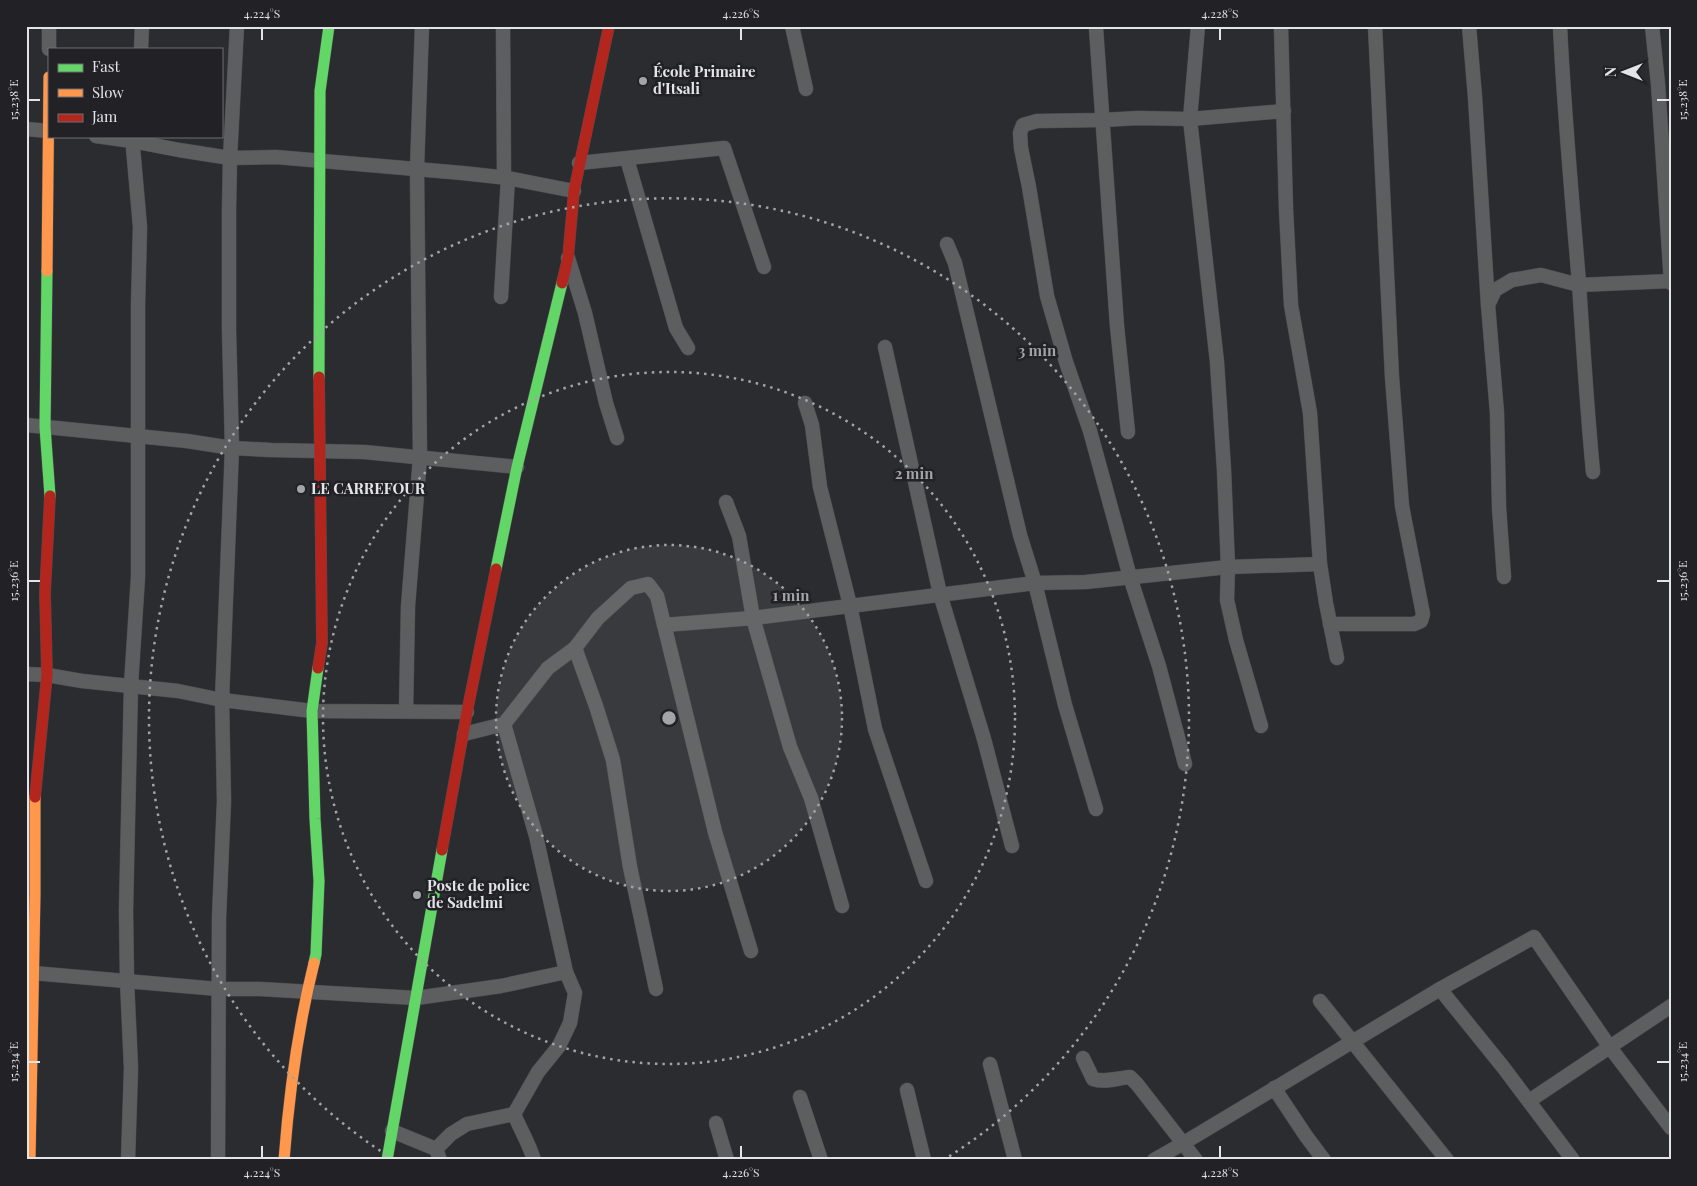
<svg xmlns="http://www.w3.org/2000/svg" width="1697" height="1186" font-family="'Playfair Display',serif">
<style>
.lines{fill:none;stroke-linecap:round;stroke-linejoin:round}
.street-casing{stroke:#4a4a4d;stroke-width:15}
.fast-casing{stroke:#4a4a4d;stroke-width:12}
.slow-casing{stroke:#4a4a4d;stroke-width:12}
.jam-casing{stroke:#4a4a4d;stroke-width:12}
.street{stroke:#5d5e60;stroke-width:14}
.fast{stroke:#63d668;stroke-width:11}
.slow{stroke:#ff974d;stroke-width:11}
.jam{stroke:#b3261e;stroke-width:11}
.ticks{fill:none;stroke:#e3e4e7;stroke-width:2}
.ring{fill:none;stroke:#a3a4a7;stroke-width:2.5;stroke-dasharray:2.5 5}
.poi-dot{fill:#a3a4a7;stroke:#212126;stroke-width:2}
.labels{text-anchor:middle;stroke-width:5;stroke-linejoin:round;paint-order:stroke}
.poi-label{font-size:15px;font-weight:bold;fill:#e3e4e7;stroke:#212126;text-anchor:start}
.centre{fill:#a3a4a7;stroke:#212126;stroke-width:2.5}
.ring-label{font-size:15px;text-anchor:middle;font-weight:bold;fill:#a3a4a7;stroke:#212126;stroke-width:5;stroke-linejoin:round;paint-order:stroke}
.neatline{fill:none;stroke:#e3e4e7;stroke-width:2}
.ticks-label{font-size:12px;text-anchor:middle;fill:#e3e4e7}
</style>
<rect width="100%" height="100%" fill="#2b2c2f"/>
<g class="lines">
<defs>
<g id="street">
<polyline points="503,26 504,177"/>
<polyline points="792,26 806,89"/>
<polyline points="1198,26 1190,119 1217,362 1224,470 1228,567 1227,600 1236,640 1261,726"/>
<polyline points="1281,26 1286,209 1291,305 1310,413 1320,564 1326,603 1337,658"/>
<polyline points="1469,26 1475,97 1488,305 1497,413 1499,507 1504,577"/>
<path d="M1560,26C1564,112 1572,198 1579,283C1583,346 1587,409 1593,472"/>
<polyline points="1652,26 1658,84 1671,283"/>
<polyline points="1096,28 1117,326 1128,432"/>
<polyline points="49,49 49,26"/>
<polyline points="141,49 142,26"/>
<polyline points="26,129 49,131"/>
<polyline points="96,136 132,141 179,150 230,158 276,157 462,173 508,178 574,191"/>
<polyline points="627,159 676,328 688,348"/>
<polyline points="579,163 724,148 764,267"/>
<polyline points="947,244 955,263 1020,535 1035,583 1065,705 1096,809"/>
<polyline points="568,258 585,313 606,403 617,438"/>
<polyline points="501,297 508,178"/>
<polyline points="1488,305 1495,290 1512,280 1541,275 1579,285 1671,281"/>
<polyline points="885,347 940,594 984,739 1012,846"/>
<polyline points="805,403 812,425 820,487 850,605 875,729 926,881"/>
<polyline points="26,425 187,441 232,448 271,450 364,452 517,467"/>
<polyline points="726,502 739,536 753,618 790,747 811,798 842,906"/>
<polyline points="1330,624 1414,624 1421,621 1423,614 1402,506 1392,377 1375,26"/>
<polyline points="664,625 753,618 1035,583 1086,582 1228,567 1320,564"/>
<polyline points="575,648 596,706 613,760 630,867 656,989"/>
<polyline points="26,674 47,675 82,681 178,691 222,700 312,711 467,712"/>
<polyline points="406,711 408,606 420,457 417,169 422,26"/>
<polyline points="504,724 536,836 566,972 575,993 570,1023 559,1046 538,1072 514,1114"/>
<polyline points="464,734 504,724 548,668 575,648 598,618 631,588 648,584 657,596 715,832 751,951"/>
<polyline points="1185,764 1159,666 1130,577 1090,431 1066,362 1047,296 1029,187 1021,148 1020,133 1023,125 1037,121 1103,120 1138,118 1190,119 1284,111"/>
<polyline points="33,973 218,989 260,989 416,998 501,986 566,972"/>
<polyline points="1440,989 1503,1067 1573,1160"/>
<polyline points="1320,1001 1447,1160"/>
<path d="M1083,1058L1093,1079C1106,1083 1117,1078 1130,1077L1137,1084L1196,1160"/>
<polyline points="990,1064 1015,1160"/>
<polyline points="1274,1088 1306,1136 1324,1160"/>
<polyline points="907,1090 924,1160"/>
<polyline points="800,1097 821,1160"/>
<polyline points="1529,1101 1671,1006"/>
<polyline points="716,1123 727,1160"/>
<polyline points="392,1131 436,1149 440,1160"/>
<path d="M436,1149L451,1134L467,1124L514,1114C520,1129 529,1143 534,1160"/>
<polyline points="128,1160 131,1068 127,981 126,911 131,685 138,577 138,306 140,227 132,136"/>
<polyline points="218,1160 219,918 224,801 222,700 232,448 229,330 229,210 230,158 237,26"/>
<polyline points="1154,1160 1182,1144 1440,989 1534,937 1609,1046 1671,1128"/>
</g>
<g id="fast">
<polyline points="47,271 45,427 50,496"/>
<polyline points="319,377 320,91 329,26"/>
<polyline points="496,569 517,467 562,283"/>
<polyline points="314,963 316,954 319,881 315,819 312,711 318,668"/>
<polyline points="387,1160 442,850"/>
</g>
<g id="slow">
<polyline points="47,271 49,77"/>
<polyline points="30,1160 35,894 35,797"/>
<path d="M284,1160C289,1094 298,1027 314,963"/>
</g>
<g id="jam">
<polyline points="562,283 568,258 574,191 609,26"/>
<polyline points="318,668 322,643 319,377"/>
<polyline points="35,797 47,675 45,593 50,496"/>
<polyline points="442,850 467,712 496,569"/>
</g>
</defs>
<use href="#street" class="street-casing"/>
<use href="#fast" class="fast-casing"/>
<use href="#slow" class="slow-casing"/>
<use href="#jam" class="jam-casing"/>
<use href="#street" class="street"/>
<use href="#fast" class="fast"/>
<use href="#slow" class="slow"/>
<use href="#jam" class="jam"/>
</g>
<path class="ticks" d="M262,28V40M741,28V40M1220,28V40M28,100H40M1657,100H1670M28,581H40M1657,581H1670M28,1062H40M1657,1062H1670M262,1146V1158M741,1146V1158M1220,1146V1158"/>
<circle cx="669" cy="718" r="173" fill="#a3a4a7" fill-opacity=".12"/>
<g class="ring">
<circle cx="669" cy="718" r="173"/>
<circle cx="669" cy="718" r="346"/>
<path d="M393 1159A520 520 0 1 1 945 1159"/>
</g>
<g class="poi-dot">
<circle cx="643" cy="81" r="5"/>
<circle cx="301" cy="489" r="5"/>
<circle cx="417" cy="895" r="5"/>
</g>
<g class="labels">
<g class="poi-label">
<text x="653" y="77">École Primaire<tspan x="653" dy="17">d'Itsali</tspan></text>
<text x="311" y="494">LE CARREFOUR</text>
<text x="427" y="891">Poste de police<tspan x="427" dy="17">de Sadelmi</tspan></text>
</g>
</g>
<circle cx="669" cy="718" r="8" class="centre"/>
<g class="ring-label">
<text x="1037" y="356">3 min</text>
<text x="914" y="479">2 min</text>
<text x="791" y="601">1 min</text>
</g>
<rect width="1697" height="1186" fill="none" stroke="#212126" stroke-width="55"/>
<rect x="48" y="48" width="175" height="90" fill="#212126" stroke="#6f6f73"/>
<rect x="58" y="64" width="25" height="8" fill="#63d668" stroke="#6f6f73"/>
<text x="92" y="72" font-size="15" fill="#e3e4e7">Fast</text>
<rect x="58" y="89" width="25" height="8" fill="#ff974d" stroke="#6f6f73"/>
<text x="92" y="98" font-size="15" fill="#e3e4e7">Slow</text>
<rect x="58" y="114" width="25" height="8" fill="#b3261e" stroke="#6f6f73"/>
<text x="92" y="122" font-size="15" fill="#e3e4e7">Jam</text>
<g transform="translate(1624 72) rotate(270)" stroke="#212126" stroke-width="4" paint-order="stroke">
<path d="M0-4L9 19L0 12L-9 19Z" fill="#e3e4e7"/>
<text y="-8" font-size="14" font-weight="bold" text-anchor="middle" fill="#e3e4e7">N</text>
</g>
<rect x="28" y="28" width="1642" height="1130" class="neatline"/>
<g class="ticks-label">
<text x="262" y="18">4.224°S</text>
<text x="741" y="18">4.226°S</text>
<text x="1220" y="18">4.228°S</text>
<text transform="translate(1683 100) rotate(-90)" y="4">15.238°E</text>
<text transform="translate(14 100) rotate(-90)" y="4">15.238°E</text>
<text transform="translate(1683 581) rotate(-90)" y="4">15.236°E</text>
<text transform="translate(14 581) rotate(-90)" y="4">15.236°E</text>
<text transform="translate(1683 1062) rotate(-90)" y="4">15.234°E</text>
<text transform="translate(14 1062) rotate(-90)" y="4">15.234°E</text>
<text x="262" y="1177">4.224°S</text>
<text x="741" y="1177">4.226°S</text>
<text x="1220" y="1177">4.228°S</text>
</g>
</svg>
